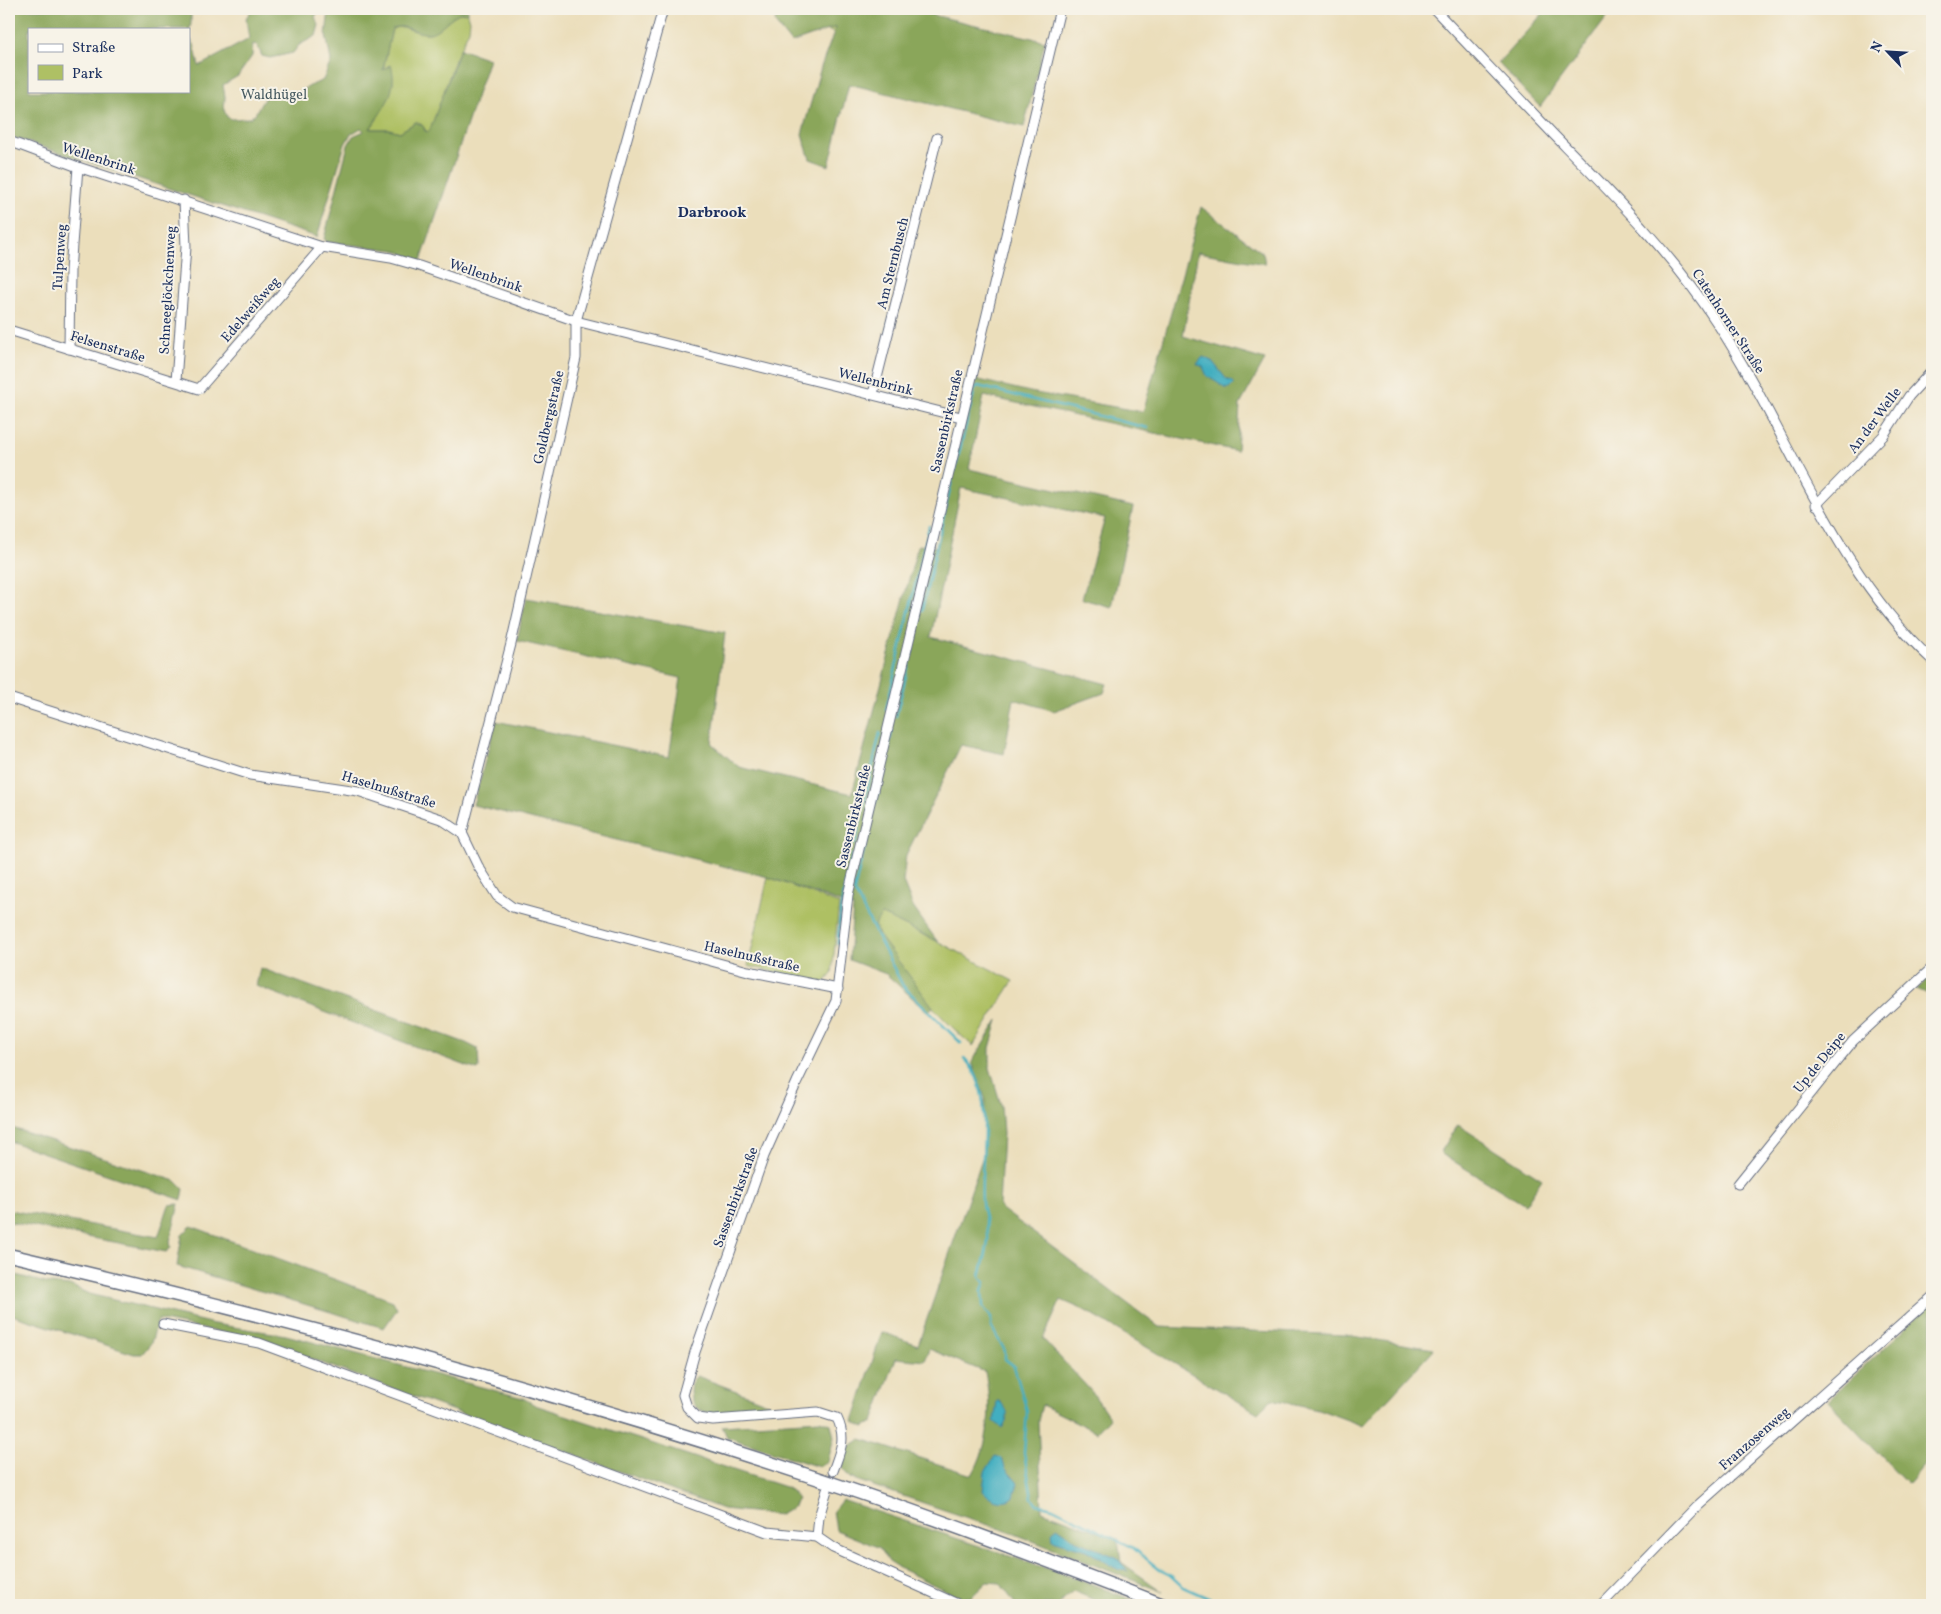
<svg xmlns="http://www.w3.org/2000/svg" width="1941" height="1614" font-family="Vollkorn,serif">
<style>
.green{fill:#aec064;stroke:#647861}
.forest{fill:#8aa65a;stroke:#526a5c}
.water{fill:#42aec0;stroke:#2e6e8f}
.lines{fill:none;stroke-linecap:round;stroke-linejoin:round}
.stream{stroke:#42aec0;stroke-width:2.5}
.minor-casing{stroke:#646c7f;stroke-width:11}
.highway-casing{stroke:#646c7f;stroke-width:15}
.minor{stroke:#fff;stroke-width:9}
.highway{stroke:#fff;stroke-width:12}
.labels{text-anchor:middle;stroke-width:4;stroke-linejoin:round;paint-order:stroke}
.park-label{font-size:14px;fill:#475a60;stroke:#f7f3e8}
.street-label{font-size:14px;fill:#1b2f5e;stroke:#f7f3e8}
.neighbourhood-label{font-size:15px;font-weight:bold;fill:#1b2f5e;stroke:#f7f3e8}
</style>
<rect width="100%" height="100%" fill="#f7f3e8"/>
<filter id="ink" filterUnits="userSpaceOnUse"><feTurbulence type="fractalNoise" baseFrequency=".02" numOctaves="2"/><feDisplacementMap in="SourceGraphic" scale="10" xChannelSelector="R" yChannelSelector="G"/><feConvolveMatrix kernelMatrix="1 2 1 2 8 2 1 2 1" color-interpolation-filters="sRGB"/></filter>
<filter id="wash" filterUnits="userSpaceOnUse"><feTurbulence type="fractalNoise" baseFrequency=".0096" numOctaves="4" result="noise"/><feDisplacementMap in="SourceGraphic" scale="20" xChannelSelector="R" yChannelSelector="G"/><feGaussianBlur stdDeviation="1.12" result="paint"/><feColorMatrix in="noise" values="0 0 0 0 0 0 0 0 0 0 0 0 0 0 0 0 0 1.4 0 .05"/><feComposite in="paint" operator="in"/></filter>
<g filter="url(#wash)">
<rect width="100%" height="100%" fill="#ebdebb"/>
<g class="green">
<polygon points="747,9 846,9 840,34"/>
<path d="M462,12L467,13L470,20L469,30L455,60L431,130L427,132L421,124L416,122L400,132L388,129H370L377,119L389,65L382,71L392,29C403,23 413,33 423,32C442,30 447,17 462,12Z"/>
<polygon points="768,877 839,904 832,974 824,983 748,966"/>
<path d="M882,915L937,941L1013,981L973,1046C937,1016 895,966 874,925Z"/>
</g>
<g class="forest">
<path d="M9,9H191V24L189,31V29H29V91H189V38L194,44L199,66L249,39L246,18L252,9H320L315,17L319,25L316,36L299,45L293,53L270,58L262,56L257,45L253,44L252,56L238,76L223,85L225,97L224,110L227,117L232,119L249,118L255,114L265,97L282,95L292,97L299,91L323,80L331,61L326,35L329,9H468L467,13C454,9 443,30 430,33C417,35 404,22 392,29L383,70L391,65C399,91 383,108 370,129H389L400,132L416,122L423,126L425,131L429,132L460,49L489,59L421,261L394,250L327,242L324,239L348,145L353,136L364,131L361,128L351,134L345,144L317,237L15,138L9,134Z"/>
<polygon points="777,9 816,14 821,9 907,9 1045,41 1024,127 849,84 829,166 810,159 802,134 821,67 836,27 791,43 775,23"/>
<polygon points="1547,9 1613,9 1540,107 1498,63"/>
<polygon points="1201,207 1263,253 1265,264 1198,252 1183,336 1265,360 1240,405 1237,451 984,396 969,469 1133,507 1112,607 1082,599 1105,518 961,488 931,637 1107,684 1104,693 1054,711 1014,699 1004,754 961,745 906,855 903,882 913,907 937,941 882,915 874,925 881,938 933,1007 928,1012 886,974 849,960 853,907 768,877 473,805 496,721 669,757 681,678 517,641 526,598 725,633 712,744 739,767 852,794 918,545 937,547 965,417 975,379 1030,392 1143,412"/>
<polygon points="260,968 466,1043 478,1049 479,1069 477,1070 256,986"/>
<polygon points="1932,975 1932,996 1917,989"/>
<path d="M998,1020L990,1048V1068L1001,1105L1003,1133L999,1207L1159,1327L1346,1335L1434,1349L1363,1426L1318,1409L1272,1399L1258,1413L1084,1310L1061,1300L1043,1339L1092,1392L1110,1418L1097,1432L1042,1405L1038,1421L1042,1511L1118,1539L1121,1562L1163,1592L1015,1534L850,1478L842,1468L847,1448L861,1439L972,1475C990,1444 992,1407 985,1372L929,1349L925,1361L896,1358L873,1422L864,1427L853,1421L882,1332L918,1345L983,1156L985,1098L972,1062Z"/>
<polygon points="1458,1125 1542,1179 1525,1205 1440,1153"/>
<polygon points="9,1127 176,1181 184,1189 182,1200 9,1141"/>
<polygon points="179,1204 170,1241 171,1248 166,1252 9,1222 9,1210 158,1237 169,1205"/>
<polygon points="191,1226 393,1301 397,1309 384,1328 177,1266 182,1235"/>
<polygon points="9,1273 49,1284 72,1286 89,1294 214,1324 286,1335 523,1398 535,1405 788,1488 798,1499 793,1507 780,1515 723,1509 259,1340 158,1320 151,1343 142,1354 134,1354 9,1314"/>
<polygon points="1932,1303 1932,1456 1908,1484 1828,1401"/>
<path d="M697,1376L773,1405C753,1409 697,1426 691,1398C689,1390 690,1381 697,1376Z"/>
<polygon points="820,1420 831,1424 834,1437 828,1461 819,1467 727,1437 722,1426"/>
<polygon points="842,1500 1084,1581 1145,1605 1107,1605 1073,1591 1057,1605 1016,1605 1000,1583 987,1582 971,1597 961,1598 897,1567 889,1562 880,1548 836,1530 833,1511"/>
</g>
<g class="water">
<polygon points="1203,357 1212,361 1227,380 1232,381 1235,384 1227,389 1207,376 1203,367 1197,364"/>
<path d="M997,1401H999C1010,1411 1009,1417 1002,1428L994,1421Z"/>
<path d="M995,1456L1002,1458L1005,1468L1018,1483L1014,1497C1003,1504 991,1500 983,1491L985,1472Z"/>
<polygon points="1057,1527 1079,1542 1116,1557 1128,1571 1119,1570 1086,1550 1053,1540 1052,1533"/>
</g>
<g class="lines">
<g class="stream">
<polyline points="955,470 975,388 978,386 1148,428"/>
<polyline points="922,610 952,480"/>
<polyline points="886,710 929,526"/>
<polyline points="896,716 919,622"/>
<polyline points="892,731 854,891 903,986 961,1043"/>
<polyline points="855,844 880,733"/>
<polyline points="838,943 841,907 852,855"/>
<path d="M964,1058C997,1090 979,1159 982,1202C983,1214 988,1225 988,1236C989,1249 982,1265 980,1277L985,1282L982,1291L983,1307L991,1317V1326L1005,1351V1359L1014,1366L1027,1411L1024,1453L1032,1498L1037,1504L1053,1508L1132,1547L1160,1570L1170,1575L1183,1587L1224,1605"/>
</g>
</g>
</g>
<g filter="url(#ink)">
<g class="lines">
<defs>
<g id="minor">
<path d="M1434,9C1474,51 1514,93 1554,135C1612,194 1672,253 1717,323C1791,436 1831,566 1932,660"/>
<polyline points="9,141 78,167 322,247 391,258 419,266 576,321 961,417"/>
<polyline points="9,330 199,389 322,247"/>
<polyline points="69,349 70,271 78,167"/>
<polyline points="176,381 186,247 184,200"/>
<polyline points="873,394 937,138"/>
<polyline points="1816,505 1883,436 1909,396 1932,371"/>
<polyline points="9,698 250,775 358,791 441,819 462,833 478,866 497,896 512,907 748,971 838,989"/>
<polyline points="462,833 511,644 576,358 576,321 663,9"/>
<polyline points="1738,1184 1853,1041 1932,968"/>
<polyline points="163,1324 259,1343 767,1532 817,1537 833,1548 960,1605"/>
<path d="M833,1471C840,1451 847,1439 837,1418L818,1412L713,1420L698,1418L687,1407L683,1395L695,1352L764,1156L797,1082L836,1001L848,895L1060,9"/>
<polyline points="817,1537 819,1517 827,1490"/>
<polyline points="1601,1605 1697,1506 1932,1297"/>
</g>
<path id="highway" d="M9,1255C279,1317 547,1389 810,1476C929,1515 1047,1560 1163,1605"/>
</defs>
<use href="#minor" class="minor-casing"/>
<use href="#highway" class="highway-casing"/>
<use href="#minor" class="minor"/>
<use href="#highway" class="highway"/>
</g>
</g>
<g class="labels">
<g class="park-label">
<text x="274" y="99">Waldhügel</text>
</g>
<g class="street-label">
<text transform="translate(99 158) rotate(18)" y="5">Wellenbrink</text>
<text transform="translate(59 257) rotate(-86)" y="5">Tulpenweg</text>
<text transform="translate(892 263) rotate(-76)" y="5">Am Sternbusch</text>
<text transform="translate(486 275) rotate(19)" y="5">Wellenbrink</text>
<text transform="translate(167 290) rotate(-87)" y="5">Schneeglöckchenweg</text>
<text transform="translate(250 309) rotate(-49)" y="5">Edelweißweg</text>
<text transform="translate(1729 321) rotate(57)" y="5">Catenhorner Straße</text>
<text transform="translate(108 346) rotate(17)" y="5">Felsenstraße</text>
<text transform="translate(876 381) rotate(14)" y="5">Wellenbrink</text>
<text transform="translate(548 417) rotate(-77)" y="5">Goldbergstraße</text>
<text transform="translate(1874 420) rotate(-53)" y="5">An der Welle</text>
<text transform="translate(946 421) rotate(-77)" y="5">Sassenbirkstraße</text>
<text transform="translate(389 789) rotate(17)" y="5">Haselnußstraße</text>
<text transform="translate(853 816) rotate(-76)" y="5">Sassenbirkstraße</text>
<text transform="translate(752 956) rotate(13)" y="5">Haselnußstraße</text>
<text transform="translate(1819 1062) rotate(-51)" y="5">Up de Deipe</text>
<text transform="translate(735 1197) rotate(-70)" y="5">Sassenbirkstraße</text>
<text transform="translate(1754 1438) rotate(-41)" y="5">Franzosenweg</text>
</g>
<g class="neighbourhood-label">
<text x="712" y="217">Darbrook</text>
</g>
</g>
<rect width="1941" height="1614" fill="none" stroke="#f7f3e8" stroke-width="30"/>
<rect x="28" y="28" width="162" height="65" fill="#f7f3e8" stroke="#9fa5b1"/>
<rect x="38" y="44" width="25" height="8" fill="#ffffff" stroke="#9fa5b1"/>
<text x="72" y="52" font-size="15" fill="#1b2f5e">Straße</text>
<rect x="38" y="65" width="25" height="15" fill="#aec064" stroke="#9fa5b1"/>
<text x="72" y="78" font-size="15" fill="#1b2f5e">Park</text>
<g transform="translate(1888 52) rotate(295)" stroke="#f7f3e8" stroke-width="4" paint-order="stroke">
<path d="M0-4L9 19L0 12L-9 19Z" fill="#1b2f5e"/>
<text y="-8" font-size="14" font-weight="bold" text-anchor="middle" fill="#1b2f5e">N</text>
</g>
</svg>
